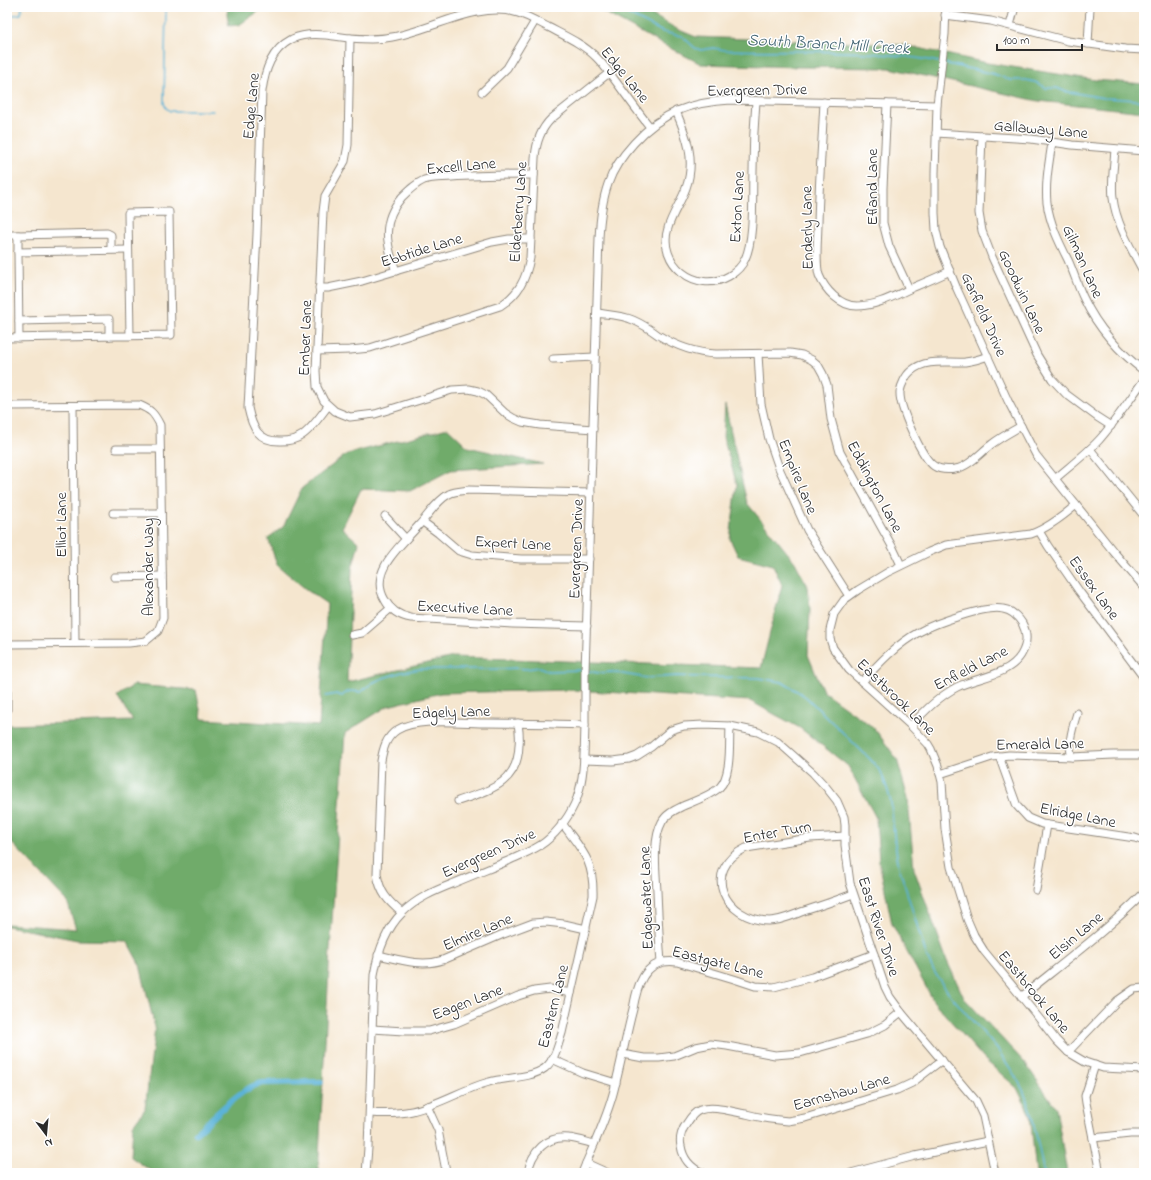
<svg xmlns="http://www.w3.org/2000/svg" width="1151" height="1180" font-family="'Indie Flower',sans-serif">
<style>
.forest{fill:#70ab6b;stroke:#4e6b4b}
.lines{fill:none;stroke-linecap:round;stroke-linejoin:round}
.stream{stroke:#5bb3d8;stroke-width:1.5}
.canal{stroke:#5bb3d8;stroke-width:6}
.minor-casing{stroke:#90887d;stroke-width:9}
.minor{stroke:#fff;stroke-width:7}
.labels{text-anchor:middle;stroke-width:3;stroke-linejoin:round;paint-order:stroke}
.street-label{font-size:16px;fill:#2b2b2b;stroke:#fff}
.water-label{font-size:17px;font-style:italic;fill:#3e6170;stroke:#fff}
</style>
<rect width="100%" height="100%" fill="#fff"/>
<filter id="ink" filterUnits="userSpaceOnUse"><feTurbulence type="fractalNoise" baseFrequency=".025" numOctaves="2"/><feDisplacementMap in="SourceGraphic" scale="8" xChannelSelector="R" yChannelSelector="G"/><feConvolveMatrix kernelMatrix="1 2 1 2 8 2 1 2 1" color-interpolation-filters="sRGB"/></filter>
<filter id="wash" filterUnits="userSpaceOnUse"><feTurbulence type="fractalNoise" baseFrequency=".012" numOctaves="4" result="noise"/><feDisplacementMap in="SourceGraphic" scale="16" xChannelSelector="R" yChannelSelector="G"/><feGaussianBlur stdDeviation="0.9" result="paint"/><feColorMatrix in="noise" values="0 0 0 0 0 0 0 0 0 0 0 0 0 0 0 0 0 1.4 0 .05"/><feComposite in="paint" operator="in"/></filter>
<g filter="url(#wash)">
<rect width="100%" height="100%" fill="#f5e6cf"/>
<g class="forest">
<polygon points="228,7 265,7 239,25 229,26 227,14"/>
<polygon points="594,7 638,7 677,29 696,37 904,45 987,63 1096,80 1144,84 1144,112 1038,101 889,68 796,67 701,64 662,44"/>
<polygon points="725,405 747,503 795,562 808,587 810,609 808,655 823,691 874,728 897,759 908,799 914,869 947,961 964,998 1025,1063 1056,1108 1067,1173 1036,1173 1030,1115 1017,1088 984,1059 934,1002 892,924 879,861 876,818 848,766 800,728 750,701 573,690 441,693 388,706 345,733 330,950 318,1173 154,1173 131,1157 133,1125 145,1109 155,1028 140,965 127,941 77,940 7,926 7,924 76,929 67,901 7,838 7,725 133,721 117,696 134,685 196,690 202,719 319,726 327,604 308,591 277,565 268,538 283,527 302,488 347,454 448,428 468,447 543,464 451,470 410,491 361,489 342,528 359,543 352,569 347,682 453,657 761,668 782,585 773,565 738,556 730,539 737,485 723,437"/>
</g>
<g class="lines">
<g class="stream">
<polyline points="90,7 99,9 170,9 180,7"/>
<path d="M614,7L663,32L676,35L682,36L695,48L701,50L713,48L725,50C796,52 869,48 939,62"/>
<polyline points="166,9 164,103 166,108 170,111 213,111"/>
<polyline points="7,16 21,14 22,7"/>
<polyline points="943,63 994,74 1010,80 1026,80 1035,82 1046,88 1057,88 1064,91 1104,98 1125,99 1144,101"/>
<path d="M587,671L599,673L611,672L647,678L677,676L699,677L759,678L782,682L797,691L806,697L870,759L881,772L887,788L891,802L895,844L899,867L927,957C941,991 974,1020 997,1049C1006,1062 1016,1076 1023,1090C1034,1116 1038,1146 1044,1173"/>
<path d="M326,696L336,694L342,696C350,689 351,691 361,692L372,683L383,678L402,672L421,669H500L516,668L526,669L540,667L548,671L582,670"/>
</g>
<path class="canal" d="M196,1133C211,1120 243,1085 263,1083L321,1082"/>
</g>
</g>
<g filter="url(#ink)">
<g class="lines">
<defs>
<g id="minor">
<polyline points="946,7 945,34 937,105 935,173 935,213 936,230 940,247 957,289 1008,401 1036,455 1113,551 1144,587"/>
<polyline points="945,15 991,21 1068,41 1125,49 1144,50"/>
<polyline points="1010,25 1015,7"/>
<polyline points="350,38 348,145 345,161 325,196 323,212 316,371 317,387 324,401 335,411 350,417 375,414 452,390 469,389 478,391 486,395 505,413 513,418 522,422 540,425 593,429"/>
<polyline points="1088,44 1090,7"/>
<polyline points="482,92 507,68 535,21"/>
<path d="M824,102C822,142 819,183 818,223C818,238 815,262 819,275C825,290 840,306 857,306C877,306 896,295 914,287C926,282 938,277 950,271"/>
<polyline points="887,104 883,188 883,223 889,246 909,289"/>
<path d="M676,111C687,137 696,160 686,188C681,202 672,214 668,228C657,263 696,295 729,276C736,272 742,266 745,259C755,238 752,194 753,171C753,147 754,124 756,101"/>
<polyline points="936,133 1031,139 1072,145 1144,151"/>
<polyline points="982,136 979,213 982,231 992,257 1037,355 1052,379 1066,394 1097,417 1111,426"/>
<path d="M1052,143C1049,163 1045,183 1047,203C1050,224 1059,242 1068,260C1074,273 1078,287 1084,299C1097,327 1120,353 1144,371"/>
<path d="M1115,149C1114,165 1111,182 1113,198C1116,224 1132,250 1144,273"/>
<polyline points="7,235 18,235"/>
<polyline points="111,250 111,235 107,233 18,235 18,252 128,250"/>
<polyline points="18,252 19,338"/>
<path d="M396,271C386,244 381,221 402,197C409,190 415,184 424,180C433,177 443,178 452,177C479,175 507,175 534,175"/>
<polyline points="319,288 328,288 362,281 492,242 509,239 531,239"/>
<path d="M597,313C609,315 622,315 633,320C642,324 650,329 658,335C676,346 694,353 716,354L790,353L802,355L812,360L818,365L823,374L827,385L831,419L840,452L879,523L893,548L901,565"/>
<polyline points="19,321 109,319 109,336"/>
<polyline points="7,338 171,335 169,212 128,213 130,336"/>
<path d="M317,351L350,350L370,348L500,306C519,294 526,279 530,258L535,158C536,143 540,130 551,119L609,73"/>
<polyline points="758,354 761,404 769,439 779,468 807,530 849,596"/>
<path d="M988,356C980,359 973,361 965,362C947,363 926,358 911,371C906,375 901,385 900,392C899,407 922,458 934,466C940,470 948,470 955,469C969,467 981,452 992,444C1001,437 1011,432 1021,426"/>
<polyline points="553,359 595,357"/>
<path d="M7,406L139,405C151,410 154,413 160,425L163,618L158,631L146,641L129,643L7,644"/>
<polyline points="73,406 75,643"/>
<path d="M328,406C321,415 311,430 301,436C295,440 288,441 281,441C258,442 252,427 248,408L257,234L262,91C265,70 271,50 292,39C310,31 331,36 349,38C364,39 377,40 392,37C430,31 479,0 518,13C528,16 538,22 548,27C565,36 583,44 596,57C603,64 608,71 614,79C626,95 637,111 650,127"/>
<polyline points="116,449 160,449"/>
<polyline points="1090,449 1144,516"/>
<path d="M1055,479C1070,466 1086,454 1099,440C1116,421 1129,400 1144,380"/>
<path d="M1076,505C1062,517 1048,528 1031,534L946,545L929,552L888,572L858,590L844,600L834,614L830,630V639L833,648L849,670L911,726L928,744L931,749L938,766L942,782L945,829L951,867L967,919L974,935L984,951L1038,1017L1056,1040L1068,1052L1085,1062L1103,1068L1144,1070"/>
<polyline points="113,513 161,513"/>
<polyline points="385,516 406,539"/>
<polyline points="423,522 438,533 459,551 472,555 521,559 589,559"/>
<polyline points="1039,531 1048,546 1079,591 1144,678"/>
<polyline points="114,577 162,576"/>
<path d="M587,626L513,624L411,618C399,616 391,611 385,600C367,571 403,544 419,525C428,516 436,501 449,494C455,491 462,491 469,490L591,493"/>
<polyline points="352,635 362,633 391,608"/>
<polyline points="7,675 7,710"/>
<path d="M862,682C879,663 897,644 919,632C935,623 987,605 1003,609C1011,610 1018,617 1022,623C1028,634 1027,645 1021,655C1008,676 977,677 957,687C938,697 924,711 911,726"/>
<polyline points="999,756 1017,806 1028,818 1042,824 1135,838 1144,841"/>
<path d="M1072,757C1067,743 1073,727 1077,713"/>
<polyline points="584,760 613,761 629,759 637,756 651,747 671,730 684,726 703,725 730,726 758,732 778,742 813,773 826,787 837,801 844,817 845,825 845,845 850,883 885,987 890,997 901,1012 976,1101 983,1116 995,1173"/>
<polyline points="940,774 992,757 1009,755 1072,757 1113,755 1144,755"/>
<path d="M458,801C490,790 518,784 519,745C520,738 519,730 518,723"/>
<path d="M845,836L810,838L746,848C700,870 724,920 769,921C781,921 793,915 804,911C820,906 837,900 853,894"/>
<polyline points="1036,890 1047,825"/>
<path d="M402,913C388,901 380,893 377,874L381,761C383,749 386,737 397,730C417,717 463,723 487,723C520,723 552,724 585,725"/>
<path d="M378,955C400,960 422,967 443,960L501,935L533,923L546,922L564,924L586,929"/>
<path d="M661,962C659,938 658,915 657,891C656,871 652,840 662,822C666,814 675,810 683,806C695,801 709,796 719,788C732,776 729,743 730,726"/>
<path d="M1021,997C1063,963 1106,931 1144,893"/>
<polyline points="372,1029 404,1031 429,1031 454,1024 518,996 534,991 550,989 571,993"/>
<polyline points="1068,1052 1117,1001 1134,989 1144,988"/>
<polyline points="622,1054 644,1058 659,1058 674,1056 696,1047 711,1044 727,1046 775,1055 800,1053 867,1034 885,1025 901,1012"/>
<polyline points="552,1059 583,1073 616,1083"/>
<polyline points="1095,1065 1085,1096 1086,1103 1100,1173"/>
<polyline points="427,1106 438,1130 446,1171"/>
<path d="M370,1113C384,1114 398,1114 412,1111C439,1105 463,1089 489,1082C506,1077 530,1079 545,1068C555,1060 558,1045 562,1033L593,896C594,859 582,851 562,823"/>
<polyline points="1093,1138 1130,1134 1144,1134"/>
<polyline points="586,1163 608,1173"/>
<path d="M366,1173L368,1148L374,975C378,952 385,930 402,913C416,899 434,891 452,884C470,876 489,869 508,861C520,855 535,850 545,842C559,831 571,814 577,798C585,775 584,750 585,726C585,708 585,689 585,671L599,238C600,220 602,201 608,184C613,169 623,155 634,143C662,112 691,102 731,100L937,105"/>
<path d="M528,1173C531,1152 547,1135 569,1138C578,1139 586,1142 594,1144"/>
<path d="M582,1173C593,1145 607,1119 614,1090C621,1063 626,1036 633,1009C635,998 637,987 643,977C651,964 662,960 677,962L734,979L755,986L774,987L812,977L874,954"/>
<path d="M703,1173C691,1168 683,1159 681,1146C679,1138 682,1129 687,1123C690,1118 695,1112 700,1110C714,1105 732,1112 746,1114C757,1117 768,1119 779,1120L788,1121L805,1118L897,1090L912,1083L942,1060"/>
<polyline points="851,1173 915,1156 988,1141"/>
</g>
</defs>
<use href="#minor" class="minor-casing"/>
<use href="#minor" class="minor"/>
</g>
</g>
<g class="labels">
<g class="street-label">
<text transform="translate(626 74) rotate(51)" y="6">Edge Lane</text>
<text transform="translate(757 89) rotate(-1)" y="6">Evergreen Drive</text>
<text transform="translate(250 106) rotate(-85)" y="6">Edge Lane</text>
<text transform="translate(1041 128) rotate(5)" y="6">Gallaway Lane</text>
<text transform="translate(461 165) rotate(-5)" y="6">Excell Lane</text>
<text transform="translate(871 187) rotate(-90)" y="6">Efland Lane</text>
<text transform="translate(736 207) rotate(-87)" y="6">Exton Lane</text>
<text transform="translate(517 212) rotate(-86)" y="6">Elderberry Lane</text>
<text transform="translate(806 228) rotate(-91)" y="6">Enderly Lane</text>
<text transform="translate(421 249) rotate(-17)" y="6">Ebbtide Lane</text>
<text transform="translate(1084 261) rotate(66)" y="6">Gilman Lane</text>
<text transform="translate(1023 291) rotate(65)" y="6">Goodwin Lane</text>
<text transform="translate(985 314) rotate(66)" y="6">Garfield Drive</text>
<text transform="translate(304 338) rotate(-88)" y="6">Ember Lane</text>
<text transform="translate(799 476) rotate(68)" y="6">Empire Lane</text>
<text transform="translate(876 486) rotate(62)" y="6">Eddington Lane</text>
<text transform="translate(60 525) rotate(-90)" y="6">Elliot Lane</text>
<text transform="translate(513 542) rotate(3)" y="6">Expert Lane</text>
<text transform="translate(575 549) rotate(-88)" y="6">Evergreen Drive</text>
<text transform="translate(147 567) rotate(-90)" y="6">Alexander Way</text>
<text transform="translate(1095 587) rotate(54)" y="6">Essex Lane</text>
<text transform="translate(465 607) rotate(3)" y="6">Executive Lane</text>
<text transform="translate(970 667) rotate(-27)" y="6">Enfield Lane</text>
<text transform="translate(897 696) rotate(44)" y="6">Eastbrook Lane</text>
<text transform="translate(451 711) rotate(-2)" y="6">Edgely Lane</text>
<text transform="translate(1040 743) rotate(-1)" y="6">Emerald Lane</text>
<text transform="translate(1078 814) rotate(11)" y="6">Elridge Lane</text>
<text transform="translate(777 831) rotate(-10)" y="6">Enter Turn</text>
<text transform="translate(488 852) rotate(-24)" y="6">Evergreen Drive</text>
<text transform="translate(645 898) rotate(-92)" y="6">Edgewater Lane</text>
<text transform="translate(880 926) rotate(72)" y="6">East River Drive</text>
<text transform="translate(477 931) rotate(-23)" y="6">Elmire Lane</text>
<text transform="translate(1075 935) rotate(-40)" y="6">Elsin Lane</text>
<text transform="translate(718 961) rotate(14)" y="6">Eastgate Lane</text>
<text transform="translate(1035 991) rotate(50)" y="6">Eastbrook Lane</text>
<text transform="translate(467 1001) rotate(-21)" y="6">Eagen Lane</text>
<text transform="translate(552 1006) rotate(-76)" y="6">Eastern Lane</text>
<text transform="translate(841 1091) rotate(-16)" y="6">Earnshaw Lane</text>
</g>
<g class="water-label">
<text transform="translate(828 43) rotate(3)" y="6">South Branch Mill Creek</text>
</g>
</g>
<rect width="1151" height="1180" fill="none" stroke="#fff" stroke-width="24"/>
<g transform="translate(46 1134) rotate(164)" stroke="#ffffff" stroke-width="3" paint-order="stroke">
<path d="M0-3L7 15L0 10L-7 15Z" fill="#2b2b2b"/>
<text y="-6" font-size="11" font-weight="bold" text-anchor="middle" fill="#2b2b2b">N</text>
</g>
<path d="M997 44v6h85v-6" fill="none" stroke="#2b2b2b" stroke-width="2"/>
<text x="1003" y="44" font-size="12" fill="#2b2b2b" stroke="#ffffff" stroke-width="3" paint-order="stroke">100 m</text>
</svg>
